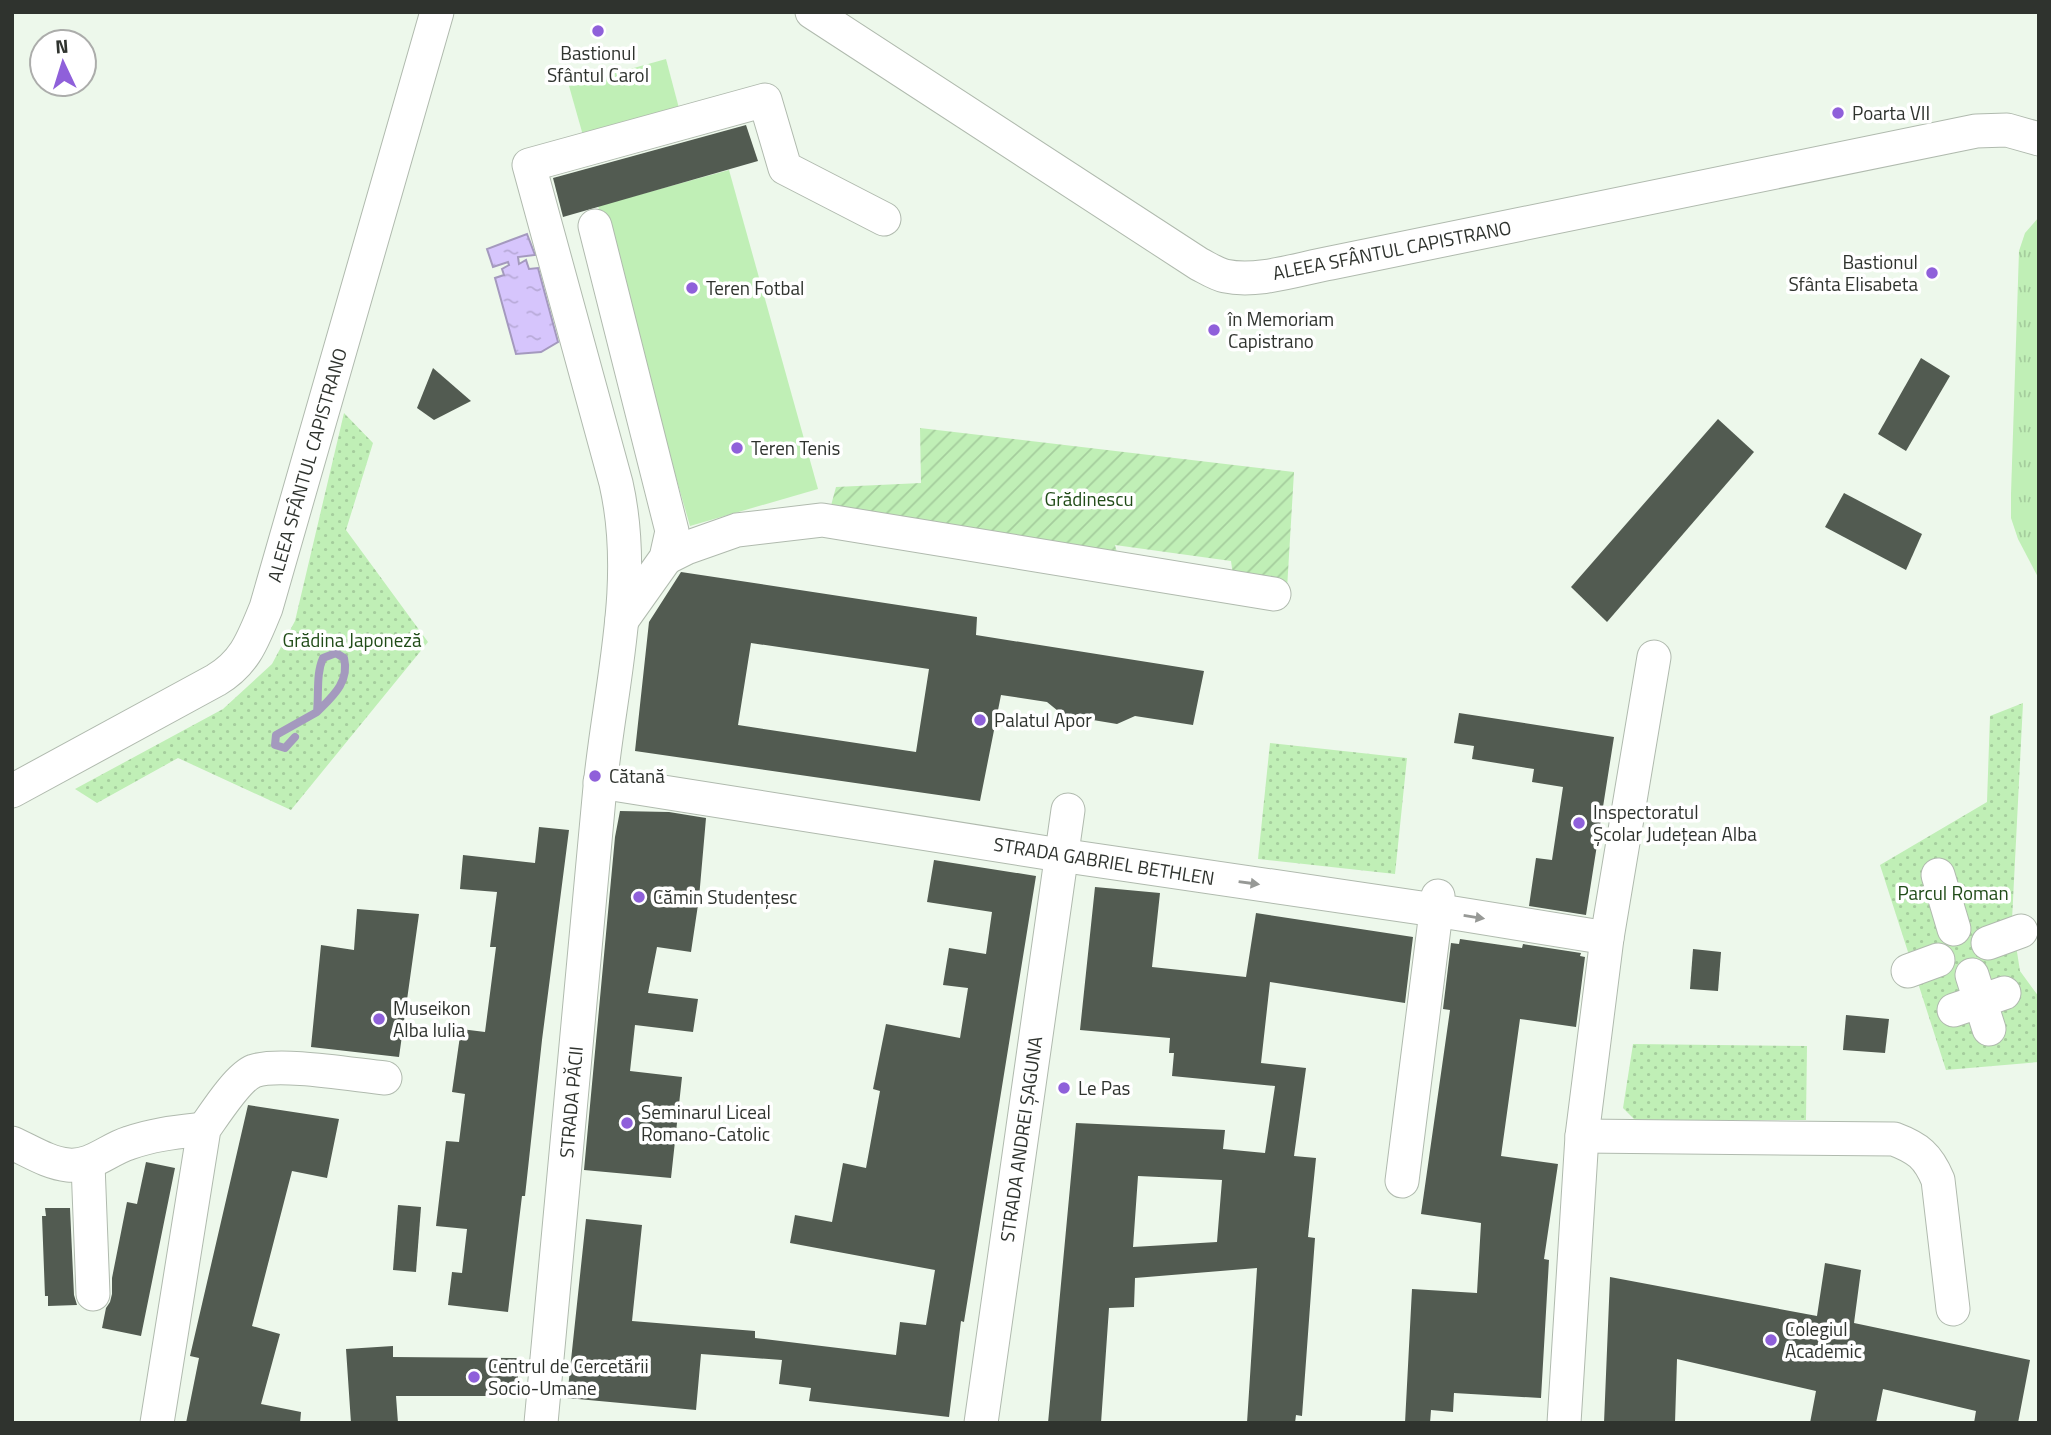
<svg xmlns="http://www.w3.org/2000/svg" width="2051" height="1435" font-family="'Titillium Web',sans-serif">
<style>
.grass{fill:url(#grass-tufts)}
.park{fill:url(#park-dots)}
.garden{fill:url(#garden-furrows)}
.pitch{fill:#c0efb6}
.water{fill:url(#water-ripples);stroke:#a499be;stroke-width:2}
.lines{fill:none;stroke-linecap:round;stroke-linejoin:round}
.stream{stroke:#a499be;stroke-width:8}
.building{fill:#525b51;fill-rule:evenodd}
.minor-casing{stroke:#b0baae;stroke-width:35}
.minor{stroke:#fff;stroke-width:33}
.oneway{fill:#979996}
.poi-dot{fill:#8f60da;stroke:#fff;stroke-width:2.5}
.labels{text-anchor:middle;stroke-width:7;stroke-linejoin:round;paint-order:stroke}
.poi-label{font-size:19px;fill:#2f332e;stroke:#fff;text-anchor:start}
.street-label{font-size:19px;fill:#2f332e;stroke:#fff}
.park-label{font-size:19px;fill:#214c18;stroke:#fff}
</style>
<defs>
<pattern id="grass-tufts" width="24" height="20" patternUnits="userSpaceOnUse" patternTransform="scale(1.75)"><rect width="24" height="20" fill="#c0efb6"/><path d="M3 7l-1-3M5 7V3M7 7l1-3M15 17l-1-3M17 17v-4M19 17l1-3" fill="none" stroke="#a5cd9d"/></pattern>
<pattern id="park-dots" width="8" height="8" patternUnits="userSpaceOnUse" patternTransform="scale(1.75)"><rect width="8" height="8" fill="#c0efb6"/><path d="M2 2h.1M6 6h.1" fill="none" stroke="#a5cd9d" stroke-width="1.8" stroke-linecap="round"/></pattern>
<pattern id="garden-furrows" width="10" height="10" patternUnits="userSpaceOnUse" patternTransform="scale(1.75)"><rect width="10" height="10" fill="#c0efb6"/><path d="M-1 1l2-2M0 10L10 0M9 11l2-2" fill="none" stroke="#a5cd9d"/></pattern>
<pattern id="water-ripples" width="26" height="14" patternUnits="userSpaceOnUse" patternTransform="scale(1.75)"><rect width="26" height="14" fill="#d6c5fc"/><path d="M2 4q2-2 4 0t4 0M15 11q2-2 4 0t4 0" fill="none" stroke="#b8aad8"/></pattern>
</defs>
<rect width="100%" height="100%" fill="#edf8eb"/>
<polygon class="grass" points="2039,217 2039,579 2018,539 2011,518 2011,494 2019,251 2025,233"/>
<g class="park">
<polygon points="344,413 373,443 346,530 428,642 291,810 178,758 97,803 75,789 223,709 272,664 295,621"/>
<polygon points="2023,703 2012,920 2020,971 2039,997 2039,1062 1946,1070 1880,865 1987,802 1990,716"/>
<polygon points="1270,743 1407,758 1395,874 1258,859"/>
<polygon points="1633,1044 1807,1046 1806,1120 1635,1120 1623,1108"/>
</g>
<polygon class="garden" points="920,428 1294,472 1287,589 1234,583 1231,561 1115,545 1119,560 829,513 836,487 921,483"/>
<g class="pitch">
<polygon points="666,59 680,112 584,139 569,86"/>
<polygon points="729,170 818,489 690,526 598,206"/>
</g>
<polygon class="water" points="527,234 535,255 518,257 519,264 526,260 529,269 538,268 558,342 541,352 516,354 495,278 504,275 502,269 509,265 508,262 493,267 487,249"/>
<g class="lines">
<path class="stream" d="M295,737L285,748L275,745L276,735L317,712C319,693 316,674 323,658L336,653L344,658C350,682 332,697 317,712"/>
</g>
<g class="building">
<polygon points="746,125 758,161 563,217 553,178"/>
<polygon points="1921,358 1950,376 1906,451 1878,434"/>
<polygon points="433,368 471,401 434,420 417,408"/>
<polygon points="1718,419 1754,452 1607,622 1571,587"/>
<polygon points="1844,493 1922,534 1906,570 1825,527"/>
<path d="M681,572L977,617L976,635L1204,671L1193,725L1135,716L1117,724L1063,715L1047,702L1001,695L980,801L635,751L649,622ZM751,643L929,669L916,752L738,725Z"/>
<polygon points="1459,713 1614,737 1586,915 1529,906 1536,858 1552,860 1563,787 1532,782 1534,769 1472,759 1474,746 1454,743"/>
<polygon points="620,811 669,812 706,818 699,898 691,952 657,947 648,993 698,999 693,1032 635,1025 630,1071 682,1077 671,1178 584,1170 615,837"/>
<polygon points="539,827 569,830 542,1040 525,1196 522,1196 508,1312 448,1305 452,1272 462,1273 467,1229 436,1226 446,1141 459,1142 465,1094 452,1092 461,1029 485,1032 496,947 490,947 497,892 460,889 463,855 535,863"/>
<polygon points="934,860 1036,876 964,1322 961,1321 949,1417 809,1401 811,1388 779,1384 782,1360 701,1354 696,1410 567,1398 586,1219 642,1225 632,1321 755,1331 755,1338 896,1355 900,1322 926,1325 935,1270 790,1243 795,1215 832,1222 843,1163 866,1168 880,1091 873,1089 886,1024 960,1038 968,988 943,985 949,948 986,954 992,912 927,902"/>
<path d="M1095,887L1160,893L1152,967L1246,977L1256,913L1413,937L1405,1003L1270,982L1261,1063L1306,1068L1294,1156L1316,1158L1308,1237L1315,1238L1302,1416L1296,1415L1295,1423H1247L1257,1268L1135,1278L1134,1307L1109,1308L1101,1423H1048L1076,1123L1225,1130L1223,1149L1265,1153L1275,1086L1172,1076L1174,1053H1169L1170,1038L1080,1030ZM1138,1176L1222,1180L1217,1242L1133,1247Z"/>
<polygon points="357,909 419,914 399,1057 311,1047 321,945 354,950"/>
<polygon points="1460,939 1522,948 1523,944 1581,953 1580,956 1585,957 1576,1027 1520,1019 1501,1156 1558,1164 1544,1259 1549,1260 1541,1398 1454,1393 1453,1412 1431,1410 1430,1423 1405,1423 1412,1289 1477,1293 1481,1223 1421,1214 1450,1010 1443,1009 1451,943 1459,944"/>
<polygon points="1693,949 1721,952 1718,991 1690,989"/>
<polygon points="1846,1015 1889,1019 1885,1053 1843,1050"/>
<polygon points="248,1105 339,1119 327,1178 292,1171 252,1326 280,1334 261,1404 301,1412 300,1423 186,1423 199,1358 190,1356"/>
<polygon points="146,1162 175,1168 141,1336 102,1328 106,1308 110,1302 112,1294 112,1278 127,1202 137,1204"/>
<polygon points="398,1205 421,1207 416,1272 393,1270"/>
<polygon points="45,1208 70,1208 74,1295 77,1305 48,1306 48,1296 45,1296 42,1216 46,1216"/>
<polygon points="1825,1263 1861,1270 1854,1323 2030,1360 2018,1423 1974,1423 1976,1411 1883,1389 1876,1423 1810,1423 1816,1391 1677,1359 1675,1423 1604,1423 1610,1277 1817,1316"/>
<polygon points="393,1346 393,1357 518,1358 518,1396 396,1396 398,1423 351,1423 346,1349"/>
</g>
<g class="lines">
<defs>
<g id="minor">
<path d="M812,12L1199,264C1207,268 1216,274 1225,276C1258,283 1298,269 1331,263L1976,131L2007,130L2039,139"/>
<polyline points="595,226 672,531 666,558 622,620"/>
<polyline points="666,558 686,548 737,530 822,520 1274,594"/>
<polyline points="600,782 1060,855 1435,910 1607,938"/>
<path d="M12,791L216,680C246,662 253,639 266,608L437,12"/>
<polyline points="1938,875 1954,929"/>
<polyline points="1988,943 2021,931"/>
<polyline points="1908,971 1938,960"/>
<polyline points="1972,975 1989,1029"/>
<polyline points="1954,1010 2004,993"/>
<path d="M1582,1136L1894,1139C1918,1148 1928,1156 1938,1180L1953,1309"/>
<path d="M12,1143C30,1151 48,1163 68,1165C92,1167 107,1150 129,1143C154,1134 178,1132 204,1129"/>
<polyline points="88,1164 93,1294"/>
<polyline points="1402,1181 1438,896"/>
<path d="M157,1423L204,1129C214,1115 238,1077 254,1071C280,1062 354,1075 385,1078"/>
<path d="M541,1423C561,1211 580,999 600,787C610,685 639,584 616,483L529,165L765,100L785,168L884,219"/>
<polyline points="981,1423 1068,810"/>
<polyline points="1564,1423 1582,1136 1607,938 1654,657"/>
</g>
</defs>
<use href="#minor" class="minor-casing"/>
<use href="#minor" class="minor"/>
</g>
<defs><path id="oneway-solid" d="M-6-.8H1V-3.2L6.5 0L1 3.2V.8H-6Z" transform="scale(1.75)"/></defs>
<g class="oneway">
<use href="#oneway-solid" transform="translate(1249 883) rotate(8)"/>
<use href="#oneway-solid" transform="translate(1474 917) rotate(9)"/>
</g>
<g class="poi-dot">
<circle cx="598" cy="31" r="7"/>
<circle cx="1838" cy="113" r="7"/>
<circle cx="1932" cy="273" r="7"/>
<circle cx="692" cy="288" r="7"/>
<circle cx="1214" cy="330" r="7"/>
<circle cx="737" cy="448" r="7"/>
<circle cx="980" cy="720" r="7"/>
<circle cx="595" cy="776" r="7"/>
<circle cx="1579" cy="823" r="7"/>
<circle cx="639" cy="897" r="7"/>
<circle cx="379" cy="1019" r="7"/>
<circle cx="1064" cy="1088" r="7"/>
<circle cx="627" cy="1123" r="7"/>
<circle cx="1771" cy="1340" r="7"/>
<circle cx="474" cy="1377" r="7"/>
</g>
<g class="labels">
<g class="poi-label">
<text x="598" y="60" text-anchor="middle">Bastionul<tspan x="598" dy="22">Sfântul Carol</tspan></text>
<text x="1852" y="120">Poarta VII</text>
<text x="1918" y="269" text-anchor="end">Bastionul<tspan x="1918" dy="22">Sfânta Elisabeta</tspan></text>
<text x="706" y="295">Teren Fotbal</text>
<text x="1228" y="326">în Memoriam<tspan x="1228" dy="22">Capistrano</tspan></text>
<text x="751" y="455">Teren Tenis</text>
<text x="994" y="727">Palatul Apor</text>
<text x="609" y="783">Cătană</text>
<text x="1593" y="819">Inspectoratul<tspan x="1593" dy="22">Școlar Județean Alba</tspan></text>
<text x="653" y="904">Cămin Studențesc</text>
<text x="393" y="1015">Museikon<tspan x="393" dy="22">Alba Iulia</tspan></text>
<text x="1078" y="1095">Le Pas</text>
<text x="641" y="1119">Seminarul Liceal<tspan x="641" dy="22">Romano-Catolic</tspan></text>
<text x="1785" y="1336">Colegiul<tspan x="1785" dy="22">Academic</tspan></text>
<text x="488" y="1373">Centrul de Cercetării<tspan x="488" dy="22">Socio-Umane</tspan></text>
</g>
<g class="street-label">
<text transform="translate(1392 250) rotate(-11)" y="7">ALEEA SFÂNTUL CAPISTRANO</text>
<text transform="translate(307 465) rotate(-74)" y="7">ALEEA SFÂNTUL CAPISTRANO</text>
<text transform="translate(1104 861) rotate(9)" y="7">STRADA GABRIEL BETHLEN</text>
<text transform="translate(571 1102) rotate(-85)" y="7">STRADA PĂCII</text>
<text transform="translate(1021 1139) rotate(-82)" y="7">STRADA ANDREI ȘAGUNA</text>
</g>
<g class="park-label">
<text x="1089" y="506">Grădinescu</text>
<text x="352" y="647">Grădina Japoneză</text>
<text x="1953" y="900">Parcul Roman</text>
</g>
</g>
<rect width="2051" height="1435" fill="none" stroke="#2f332e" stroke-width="28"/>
<g transform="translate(63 63) rotate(356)"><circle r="33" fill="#ffffff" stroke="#acadab" stroke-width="2"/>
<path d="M0-5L12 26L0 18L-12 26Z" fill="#8f60da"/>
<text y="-10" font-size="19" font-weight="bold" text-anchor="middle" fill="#2f332e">N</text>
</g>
</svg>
